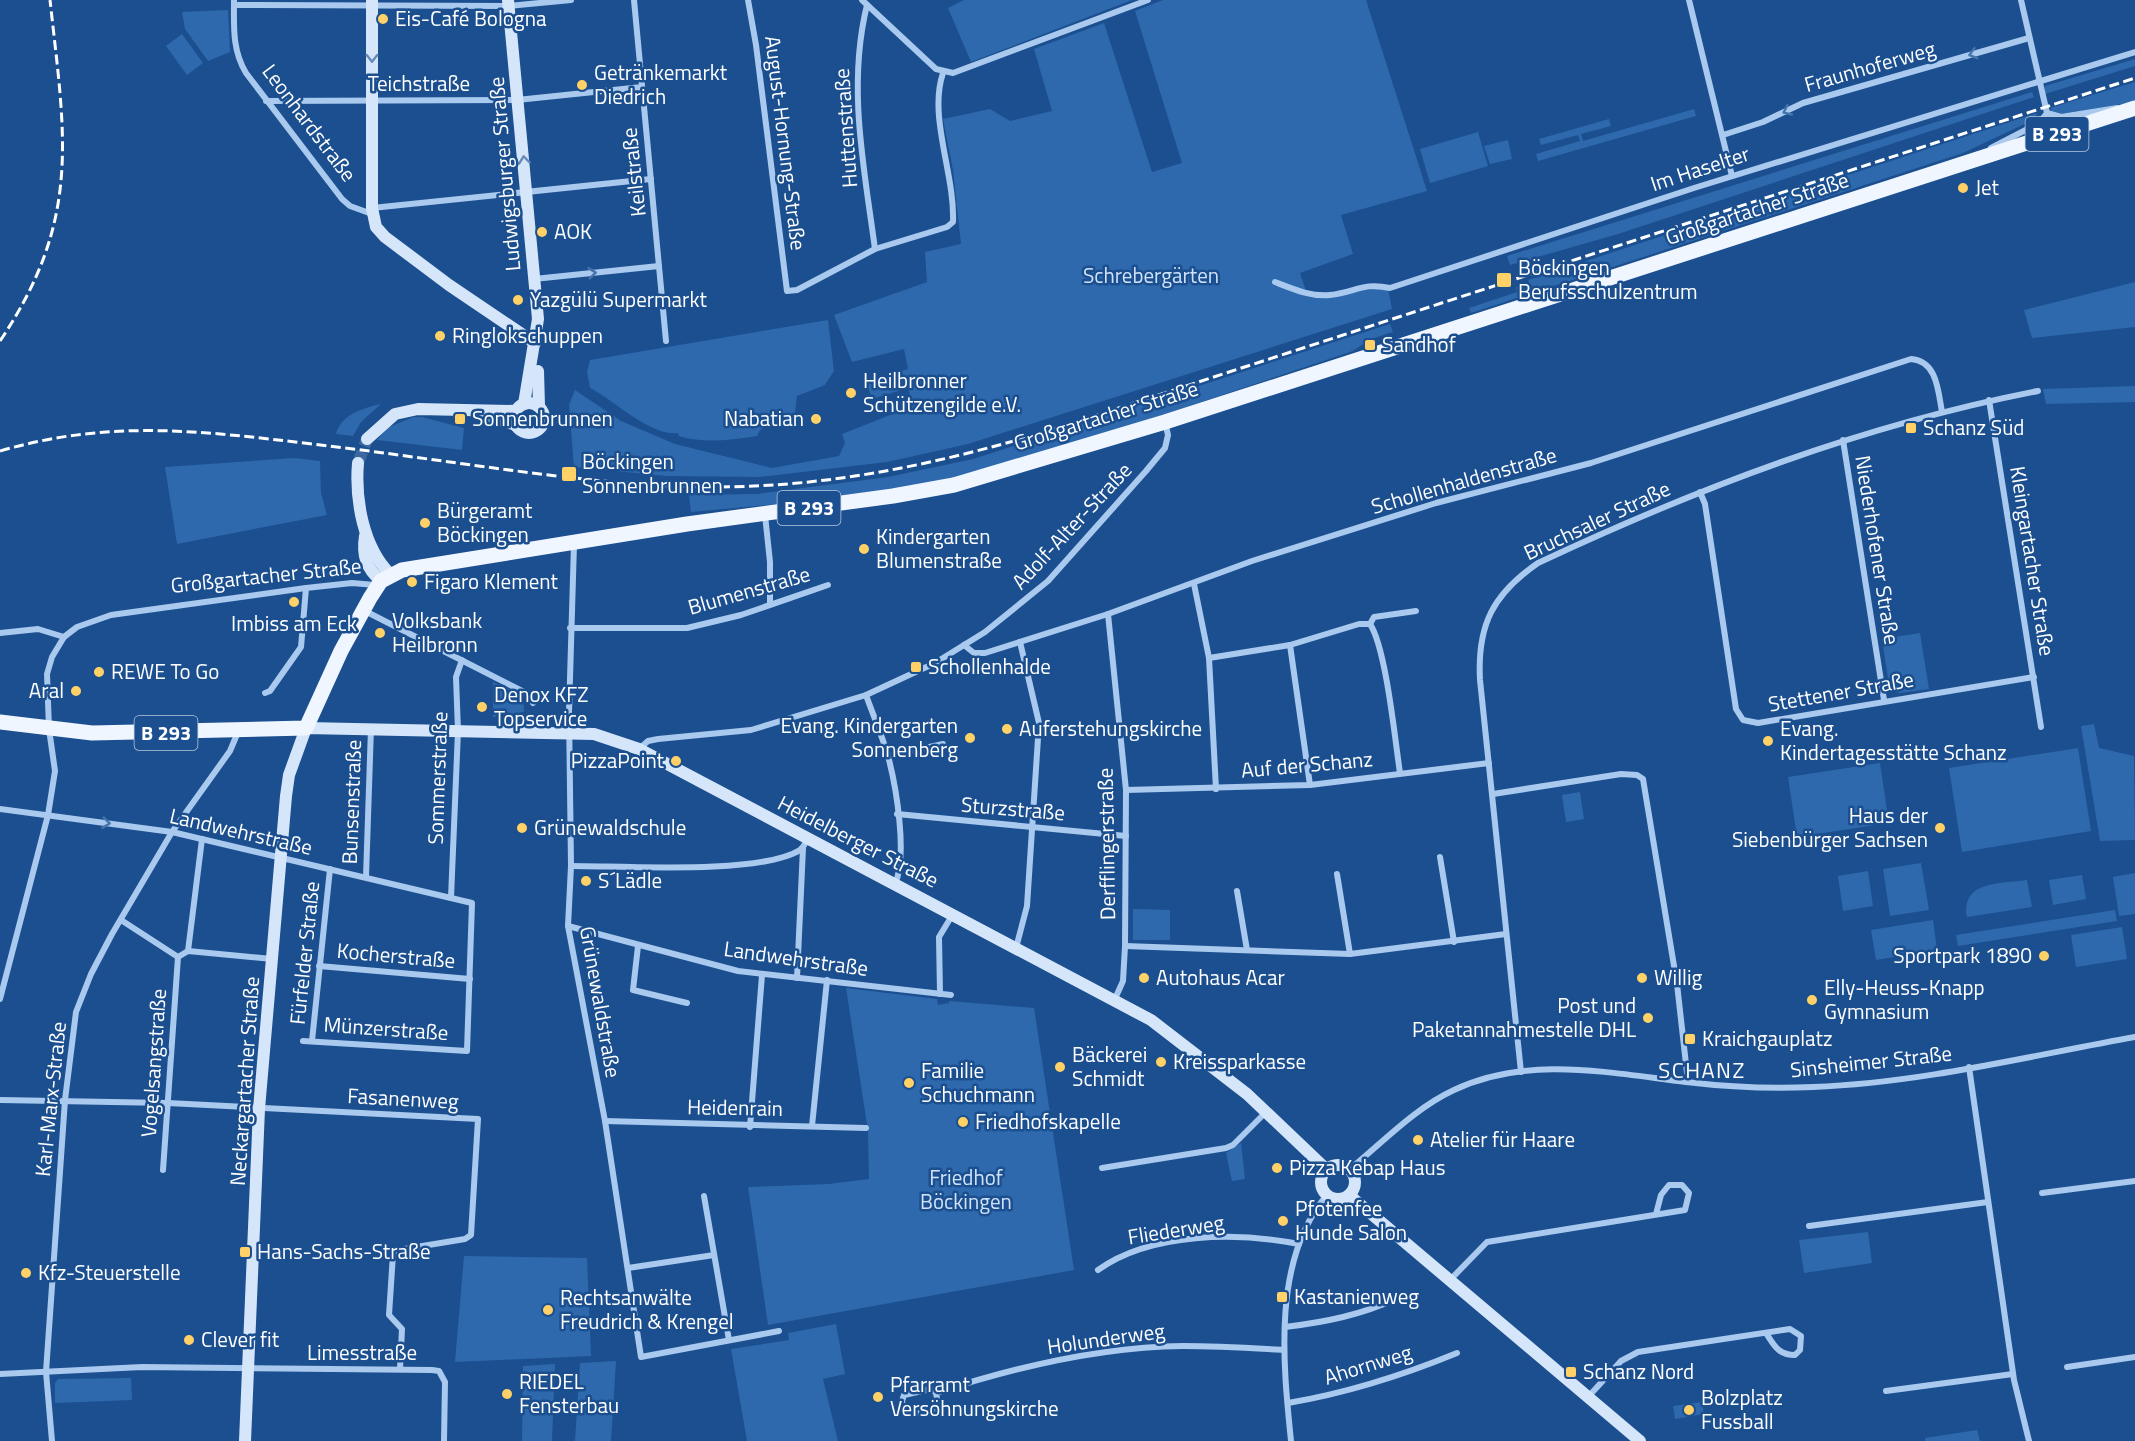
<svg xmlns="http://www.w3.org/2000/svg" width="2135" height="1441" font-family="'Titillium Web',sans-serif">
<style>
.green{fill:#2e69ad}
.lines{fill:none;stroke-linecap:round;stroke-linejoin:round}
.secondary-tunnel{stroke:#3d69a0;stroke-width:12;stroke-dasharray:12 6;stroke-linecap:butt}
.street{stroke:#a9c9ee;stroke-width:6}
.secondary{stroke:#d6e6fa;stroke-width:12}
.primary{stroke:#f0f6ff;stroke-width:15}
.rail{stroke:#fff;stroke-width:3;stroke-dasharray:10 4.5;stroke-linecap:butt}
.oneway{stroke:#4674ac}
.oneway2{stroke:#668bba}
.poi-dot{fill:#ffd166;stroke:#1b4f8f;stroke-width:2}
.labels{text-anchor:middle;stroke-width:5;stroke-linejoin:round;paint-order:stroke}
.shield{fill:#1b4f8f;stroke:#bbcadd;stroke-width:1.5}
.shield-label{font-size:20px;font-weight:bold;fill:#fff}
.poi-label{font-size:21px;fill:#fff;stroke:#1b4f8f;text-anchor:start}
.street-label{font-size:21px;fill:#fff;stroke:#1b4f8f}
.park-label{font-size:21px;fill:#cfe3fa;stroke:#1b4f8f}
.neighbourhood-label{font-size:22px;letter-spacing:1.5px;fill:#fff;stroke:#1b4f8f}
</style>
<rect width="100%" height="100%" fill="#1b4f8f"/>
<g class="green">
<polygon points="964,0 1132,0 971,62 948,8"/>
<polygon points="1163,0 1366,0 1427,191 1341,215 1353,254 1300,273 1307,294 1388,288 1392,309 968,444 887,462 759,477 667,476 574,467 569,405 575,390 621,421 675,444 772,468 839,456 845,443 842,434 913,406 908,388 872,399 866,381 908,369 904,349 852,362 834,315 927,282 925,252 961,244 953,170 943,119 990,109 1010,121 1052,111 1034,49 1104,23 1152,172 1182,163 1135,11"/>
<polygon points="228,10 230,52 208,61 185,29 182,12"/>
<polygon points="182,34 203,63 187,75 166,46"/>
<polygon points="2135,59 2135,66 2045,94 2045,86"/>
<polygon points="2135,82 2135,102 2060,114 2052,112 2050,108"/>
<polygon points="2032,92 2034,97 1618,234 1510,265 1507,256"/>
<polygon points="1694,109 1696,116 1538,161 1536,154 1580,141 1578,135 1541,145 1539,139 1609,119 1611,126 1581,134 1583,141"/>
<polygon points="2037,113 2035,119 1963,153 1471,313 1469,308 1517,292 1516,287 1529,282 1528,280"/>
<polygon points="1478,132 1488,166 1430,183 1420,149"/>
<polygon points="1508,140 1512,159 1490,164 1484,146"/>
<polygon points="2135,282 2135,327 2032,338 2024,310"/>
<path d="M828,320L834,371L825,385L797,396L795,413L760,430L757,436C729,440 706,444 679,436L678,433C651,437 611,398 590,388L587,372L590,360Z"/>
<polygon points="1390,324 1393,332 1371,339 1353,351 1019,463 942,482 822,500 691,512 689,495 757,494 888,477 973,459"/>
<polygon points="2135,386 2135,402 2046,404 2043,389"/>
<path d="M381,404L361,422L353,436L336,434C341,414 364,408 381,404Z"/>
<polygon points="413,417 422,417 464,428 462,450 377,440 387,428"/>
<polygon points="294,458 320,461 321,493 327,515 177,544 165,467"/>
<polygon points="1920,633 1929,689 1900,693 1890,691 1882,639"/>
<polygon points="493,682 523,695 524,712 493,717"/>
<polygon points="2094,724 2099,748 2134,756 2135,840 2100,841 2081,726"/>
<polygon points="2078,748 2091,831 1962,852 1949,768"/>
<polygon points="1880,763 1889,823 1797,837 1788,777"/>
<polygon points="1580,792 1584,819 1566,822 1562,795"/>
<polygon points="1921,863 1929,910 1890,916 1883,869"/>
<polygon points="1868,871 1873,906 1843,911 1838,876"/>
<polygon points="2135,873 2135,914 2119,916 2113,877"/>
<polygon points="2082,875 2086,899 2053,905 2049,880"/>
<path d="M2027,880L2032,907L1967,917C1961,880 2001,884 2027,880Z"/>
<polygon points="1133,909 1170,910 1170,940 1133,940"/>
<polygon points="2115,910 2117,921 1958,946 1956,935"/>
<polygon points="1933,920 1937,950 1876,960 1871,930"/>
<polygon points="2122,927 2127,959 2076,967 2071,935"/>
<polygon points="846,988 937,999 938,1005 949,1003 949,1001 1034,1008 1074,1270 768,1325 748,1187 829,1184 869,1179 868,1131"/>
<polygon points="1241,1143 1245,1179 1232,1181 1226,1153"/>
<polygon points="1868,1232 1872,1263 1804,1273 1799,1240"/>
<polygon points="464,1256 587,1258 591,1356 455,1362"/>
<polygon points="836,1324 845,1374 823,1379 838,1441 747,1441 731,1349 789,1340 788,1333"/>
<polygon points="616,1361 611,1441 575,1441 580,1363"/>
<polygon points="555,1364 552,1441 522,1441 523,1366"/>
<polygon points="131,1378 132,1400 55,1403 55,1383 58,1379"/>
<polygon points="1702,1402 1704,1414 1675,1419 1673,1406"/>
<polygon points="1977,1430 1980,1441 1925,1441 1925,1438"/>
</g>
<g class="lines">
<polyline class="secondary-tunnel" points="358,463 367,439"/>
<g class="street">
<path d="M234,0C234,26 232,50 246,73L342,199L350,206L372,214"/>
<polyline points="634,0 666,341"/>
<path d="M748,0L756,45L787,291L797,290L875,249L947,227L953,222C955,174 928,117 943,73"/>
<polyline points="862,0 936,69 953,73 1148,0"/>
<polyline points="1689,0 1732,176"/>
<polyline points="234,5 508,6 571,0"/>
<path d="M867,5C847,86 864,167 875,249"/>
<polyline points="266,101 517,100 642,87"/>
<polyline points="2047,113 2061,117 2117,108"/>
<polyline points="1723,135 1763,122 1803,103 2029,38"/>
<polyline points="1991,148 2039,123 2047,113 2021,0"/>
<polyline points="372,208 651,179"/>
<polyline points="534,279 659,266"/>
<path d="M1275,282C1293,289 1311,297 1330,295C1356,292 1363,282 1390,288L1694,188L2135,52"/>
<polyline points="1989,400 2041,727"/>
<polyline points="1843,440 1884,700"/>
<polyline points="1700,492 1705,504 1736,709 1743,720 1758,723 2034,677"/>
<polyline points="765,515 770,562 770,604"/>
<polyline points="574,544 569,712 571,866 568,926 605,1121 641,1357 779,1331"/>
<polyline points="1194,584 1209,658 1216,789"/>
<polyline points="363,610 526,693 533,703"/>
<polyline points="1108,614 1126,790 1125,946 1123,981 1114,1001"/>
<path d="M1370,624C1386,648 1395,740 1400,773"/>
<polyline points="570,628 687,628 741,615 828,585"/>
<polyline points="0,633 38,629 64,637"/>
<path d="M964,645L974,653H985L1108,614L1252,561L1436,503L1591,463L1911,359C1937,361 1938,390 1942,412"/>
<polyline points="1290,645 1310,785"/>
<polyline points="1209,658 1290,645 1359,624 1370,624 1374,617 1416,611"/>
<polyline points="265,693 270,691 301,647 306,588"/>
<path d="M866,695C873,715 882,735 888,756C896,786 908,855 895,884"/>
<polyline points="639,749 648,741 658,739 751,730 866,695 935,663 985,632 1048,581 1146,471 1165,448 1168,435 1165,422"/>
<polyline points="888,756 943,744"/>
<polyline points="1126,790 1310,785 1489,763"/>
<polyline points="1493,794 1621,774 1637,775 1643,779 1677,984 1688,1082"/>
<polyline points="0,809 172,832 472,903 467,1051 303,1041"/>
<polyline points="897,814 1126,836"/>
<polyline points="1440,857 1454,942"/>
<path d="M571,866C622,866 760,875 800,850C804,847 805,843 808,839"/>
<polyline points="1337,874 1350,954"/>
<polyline points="366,877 371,728"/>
<polyline points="1237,891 1247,950"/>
<polyline points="451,898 458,731 456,677 462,660"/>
<polyline points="121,920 178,957"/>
<polyline points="568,926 738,971 951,995"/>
<polyline points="638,946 633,990 687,1003"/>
<polyline points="1125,946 1350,954 1506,934"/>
<polyline points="1016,948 1027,906 1039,723 1020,642"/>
<polyline points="188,951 202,839"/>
<polyline points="178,957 188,951 272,959"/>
<polyline points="319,966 470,979"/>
<polyline points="797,978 803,848"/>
<polyline points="940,994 939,937 953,914"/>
<polyline points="0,999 48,815 55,771 49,729 47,674 52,657 64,637 77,627 111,615 306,588 352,583 375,585"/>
<polyline points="312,1041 330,869"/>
<polyline points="1969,1067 2014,1380 2029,1441"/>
<path d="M1521,1072L1480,680C1477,625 1493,594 1538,563C1698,488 1863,425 2038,391"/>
<polyline points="0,1100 168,1103 478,1119 471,1235 465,1239 398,1250 393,1254 389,1315 402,1329 400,1369"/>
<polyline points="605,1121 866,1128"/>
<polyline points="812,1126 827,980"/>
<polyline points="750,1127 762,975"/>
<polyline points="1102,1168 1226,1148 1233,1145 1266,1112"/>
<path d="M1350,1169C1383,1142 1415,1108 1454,1090C1527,1055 1610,1073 1686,1082C1728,1087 1771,1089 1813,1087C1921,1083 2029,1056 2135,1037"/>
<polyline points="163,1170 178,957"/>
<polyline points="2042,1193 2135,1181"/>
<polyline points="704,1196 729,1340"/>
<polyline points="1809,1226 1988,1202"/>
<polyline points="628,1268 714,1255"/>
<path d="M1098,1270C1151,1232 1238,1232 1299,1244"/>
<polyline points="1450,1280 1487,1242 1685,1210 1689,1193 1682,1185 1669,1185 1661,1195 1656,1214"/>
<path d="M1285,1327C1326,1322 1361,1315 1398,1298"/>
<polyline points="2067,1367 2135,1357"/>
<polyline points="0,1374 142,1367 432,1370 439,1371 445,1382 444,1441"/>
<polyline points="1886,1391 2013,1374"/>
<path d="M936,1393L938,1404L936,1408L909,1415L904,1411L902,1401L904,1395L931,1389L936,1393C1015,1367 1099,1347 1183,1346C1217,1346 1250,1348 1284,1350"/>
<path d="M1588,1397L1621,1361L1638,1352L1790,1329L1801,1336L1800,1350L1795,1355C1778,1355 1774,1345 1766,1333"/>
<path d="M1288,1403C1347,1393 1401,1376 1457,1353"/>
<polyline points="52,1441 46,1372 65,1100 76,1012 91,974 112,934 172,832 230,751 238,732"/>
<path d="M1291,1441C1283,1363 1272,1259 1327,1195"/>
</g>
<g class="secondary">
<polyline points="372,0 372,208 376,227 385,237 449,285 535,343"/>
<polyline points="508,0 538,319 524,404"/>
<polyline points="538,371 539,406"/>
<circle cx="529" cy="418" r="15"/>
<polyline points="479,413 516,425"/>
<polyline points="367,439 395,414 418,409 516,411"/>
<path d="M358,463C355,500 363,547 390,574"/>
<path d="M365,536C362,555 366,568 381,581"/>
<circle cx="1338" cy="1182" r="17"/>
<polyline points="1349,1195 1640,1441"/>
<polyline points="245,1441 259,1109 286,796 289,775 306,728 594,734 639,749 1151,1020 1247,1094 1326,1169"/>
</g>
<polyline class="primary" points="0,722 92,733 306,728 341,651 370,598 381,581 402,570 687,524 893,496 954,485 1165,422 2135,108"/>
<g class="rail">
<path d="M0,341C82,219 65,137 50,0"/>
<path d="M0,451C110,419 202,431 312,444C417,456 521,474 625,483C773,496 893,476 1035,435L2135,78"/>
</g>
</g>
<defs><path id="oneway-chevron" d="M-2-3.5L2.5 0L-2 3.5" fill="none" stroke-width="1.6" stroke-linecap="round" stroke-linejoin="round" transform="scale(1.5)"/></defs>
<g class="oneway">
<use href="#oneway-chevron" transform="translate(1973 54) rotate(164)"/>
<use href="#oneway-chevron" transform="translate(1787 111) rotate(155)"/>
<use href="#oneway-chevron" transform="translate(592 273) rotate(-6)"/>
<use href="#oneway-chevron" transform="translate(106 823) rotate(7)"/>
</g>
<g class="oneway2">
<use href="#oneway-chevron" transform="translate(372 58) rotate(90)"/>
<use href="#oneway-chevron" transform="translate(524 160) rotate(-96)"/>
</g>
<g class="poi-dot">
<circle cx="383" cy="19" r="6"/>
<circle cx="582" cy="85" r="6"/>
<circle cx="1963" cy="188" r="6"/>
<circle cx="542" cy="232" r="6"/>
<rect x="1496" y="272" width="16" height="16" rx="3"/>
<circle cx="518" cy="300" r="6"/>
<circle cx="440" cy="336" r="6"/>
<rect x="1364" y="339" width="12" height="12" rx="3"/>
<circle cx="851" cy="393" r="6"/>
<rect x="454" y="413" width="12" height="12" rx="3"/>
<circle cx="816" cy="419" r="6"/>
<rect x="1905" y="422" width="12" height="12" rx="3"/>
<rect x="561" y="466" width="16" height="16" rx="3"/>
<circle cx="425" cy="523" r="6"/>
<circle cx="864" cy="549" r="6"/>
<circle cx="412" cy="582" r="6"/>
<circle cx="294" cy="602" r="6"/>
<circle cx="380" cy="633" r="6"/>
<rect x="910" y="661" width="12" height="12" rx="3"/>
<circle cx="99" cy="672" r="6"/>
<circle cx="76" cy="691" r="6"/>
<circle cx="482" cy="707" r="6"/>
<circle cx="1007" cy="729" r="6"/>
<circle cx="970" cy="738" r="6"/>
<circle cx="1768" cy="741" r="6"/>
<circle cx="676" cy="761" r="6"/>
<circle cx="522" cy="828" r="6"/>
<circle cx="1940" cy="828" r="6"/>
<circle cx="586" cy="881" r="6"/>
<circle cx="2044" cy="956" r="6"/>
<circle cx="1144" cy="978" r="6"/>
<circle cx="1642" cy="978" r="6"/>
<circle cx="1812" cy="1000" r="6"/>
<circle cx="1648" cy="1018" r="6"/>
<rect x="1684" y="1033" width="12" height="12" rx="3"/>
<circle cx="1161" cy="1062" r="6"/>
<circle cx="1060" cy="1067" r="6"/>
<circle cx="909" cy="1083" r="6"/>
<circle cx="963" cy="1122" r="6"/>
<circle cx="1418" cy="1140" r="6"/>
<circle cx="1277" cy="1168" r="6"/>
<circle cx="1283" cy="1221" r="6"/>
<rect x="239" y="1246" width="12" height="12" rx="3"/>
<circle cx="26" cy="1273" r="6"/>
<rect x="1276" y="1291" width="12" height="12" rx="3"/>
<circle cx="548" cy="1310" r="6"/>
<circle cx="189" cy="1340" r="6"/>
<rect x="1565" y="1366" width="12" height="12" rx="3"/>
<circle cx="507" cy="1394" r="6"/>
<circle cx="878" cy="1397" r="6"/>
<circle cx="1689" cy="1410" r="6"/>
</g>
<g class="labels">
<g class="shield">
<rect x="2025.5" y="117" width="63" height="34" rx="4.5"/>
<rect x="777.5" y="491" width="63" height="34" rx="4.5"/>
<rect x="134.5" y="716" width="63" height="34" rx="4.5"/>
</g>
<g class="shield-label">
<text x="2057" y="141">B 293</text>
<text x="809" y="515">B 293</text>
<text x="166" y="740">B 293</text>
</g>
<g class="poi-label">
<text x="395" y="26">Eis-Café Bologna</text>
<text x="594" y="80">Getränkemarkt<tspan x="594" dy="24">Diedrich</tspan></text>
<text x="1975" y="195">Jet</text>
<text x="554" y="239">AOK</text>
<text x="1518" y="275">Böckingen<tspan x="1518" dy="24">Berufsschulzentrum</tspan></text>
<text x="530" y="307">Yazgülü Supermarkt</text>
<text x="452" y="343">Ringlokschuppen</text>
<text x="1382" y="352">Sandhof</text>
<text x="863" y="388">Heilbronner<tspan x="863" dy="24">Schützengilde e.V.</tspan></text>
<text x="472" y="426">Sonnenbrunnen</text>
<text x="804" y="426" text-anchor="end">Nabatian</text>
<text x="1923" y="435">Schanz Süd</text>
<text x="582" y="469">Böckingen<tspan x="582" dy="24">Sonnenbrunnen</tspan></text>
<text x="437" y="518">Bürgeramt<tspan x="437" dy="24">Böckingen</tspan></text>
<text x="876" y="544">Kindergarten<tspan x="876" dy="24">Blumenstraße</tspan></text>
<text x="424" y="589">Figaro Klement</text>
<text x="392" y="628">Volksbank<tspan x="392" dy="24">Heilbronn</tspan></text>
<text x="294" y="631" text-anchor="middle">Imbiss am Eck</text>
<text x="928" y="674">Schollenhalde</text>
<text x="111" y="679">REWE To Go</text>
<text x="64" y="698" text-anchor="end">Aral</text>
<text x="494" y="702">Denox KFZ<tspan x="494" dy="24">Topservice</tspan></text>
<text x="958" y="733" text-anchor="end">Evang. Kindergarten<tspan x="958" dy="24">Sonnenberg</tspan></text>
<text x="1019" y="736">Auferstehungskirche</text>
<text x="1780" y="736">Evang.<tspan x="1780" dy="24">Kindertagesstätte Schanz</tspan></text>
<text x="664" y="768" text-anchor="end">PizzaPoint</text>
<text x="1928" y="823" text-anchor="end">Haus der<tspan x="1928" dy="24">Siebenbürger Sachsen</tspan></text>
<text x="534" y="835">Grünewaldschule</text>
<text x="598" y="888">S´Lädle</text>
<text x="2032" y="963" text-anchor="end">Sportpark 1890</text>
<text x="1156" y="985">Autohaus Acar</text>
<text x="1654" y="985">Willig</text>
<text x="1824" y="995">Elly-Heuss-Knapp<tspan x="1824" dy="24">Gymnasium</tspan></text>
<text x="1636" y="1013" text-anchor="end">Post und<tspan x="1636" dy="24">Paketannahmestelle DHL</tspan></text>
<text x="1702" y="1046">Kraichgauplatz</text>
<text x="1072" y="1062">Bäckerei<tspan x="1072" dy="24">Schmidt</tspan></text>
<text x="1173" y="1069">Kreissparkasse</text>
<text x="921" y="1078">Familie<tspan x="921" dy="24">Schuchmann</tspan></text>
<text x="975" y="1129">Friedhofskapelle</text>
<text x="1430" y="1147">Atelier für Haare</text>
<text x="1289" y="1175">Pizza Kebap Haus</text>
<text x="1295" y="1216">Pfotenfee<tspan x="1295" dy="24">Hunde Salon</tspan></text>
<text x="257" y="1259">Hans-Sachs-Straße</text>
<text x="38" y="1280">Kfz-Steuerstelle</text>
<text x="1294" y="1304">Kastanienweg</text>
<text x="560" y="1305">Rechtsanwälte<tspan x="560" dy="24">Freudrich &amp; Krengel</tspan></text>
<text x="201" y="1347">Clever fit</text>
<text x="1583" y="1379">Schanz Nord</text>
<text x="519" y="1389">RIEDEL<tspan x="519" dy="24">Fensterbau</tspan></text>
<text x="890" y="1392">Pfarramt<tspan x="890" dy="24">Versöhnungskirche</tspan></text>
<text x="1701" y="1405">Bolzplatz<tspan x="1701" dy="24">Fussball</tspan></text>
</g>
<g class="street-label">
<text transform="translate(1870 67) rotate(-16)" y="7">Fraunhoferweg</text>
<text x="419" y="91">Teichstraße</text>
<text transform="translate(309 123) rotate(53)" y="7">Leonhardstraße</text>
<text transform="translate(846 128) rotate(-94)" y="7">Huttenstraße</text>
<text transform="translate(785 143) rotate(83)" y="7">August-Hornung-Straße</text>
<text transform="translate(1700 169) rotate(-18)" y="7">Im Haselter</text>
<text transform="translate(634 172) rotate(-96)" y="7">Keilstraße</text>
<text transform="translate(505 174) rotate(-95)" y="7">Ludwigsburger Straße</text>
<text transform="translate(1757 209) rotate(-18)" y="7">Großgartacher Straße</text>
<text transform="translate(1106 416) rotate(-17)" y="7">Großgartacher Straße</text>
<text transform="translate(1464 481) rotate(-16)" y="7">Schollenhaldenstraße</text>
<text transform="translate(1597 521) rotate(-25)" y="7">Bruchsaler Straße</text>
<text transform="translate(1072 526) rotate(-47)" y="7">Adolf-Alter-Straße</text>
<text transform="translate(1877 550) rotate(81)" y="7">Niederhofener Straße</text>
<text transform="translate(2032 561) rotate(81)" y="7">Kleingartacher Straße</text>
<text transform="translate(266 576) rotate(-6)" y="7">Großgartacher Straße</text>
<text transform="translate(749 591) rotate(-16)" y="7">Blumenstraße</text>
<text transform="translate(1841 692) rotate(-10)" y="7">Stettener Straße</text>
<text transform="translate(1307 765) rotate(-5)" y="7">Auf der Schanz</text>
<text transform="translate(438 778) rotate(-88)" y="7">Sommerstraße</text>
<text transform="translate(352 802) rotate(-88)" y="7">Bunsenstraße</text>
<text transform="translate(1013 809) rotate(5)" y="7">Sturzstraße</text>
<text transform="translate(241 832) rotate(13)" y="7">Landwehrstraße</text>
<text transform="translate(858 842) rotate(27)" y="7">Heidelberger Straße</text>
<text transform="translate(1107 844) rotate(-91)" y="7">Derfflingerstraße</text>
<text transform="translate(305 953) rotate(-84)" y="7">Fürfelder Straße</text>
<text transform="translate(396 956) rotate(5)" y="7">Kocherstraße</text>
<text transform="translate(796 959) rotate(8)" y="7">Landwehrstraße</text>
<text transform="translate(600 1002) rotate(80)" y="7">Grünewaldstraße</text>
<text transform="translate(386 1029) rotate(4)" y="7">Münzerstraße</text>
<text transform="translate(1871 1062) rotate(-6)" y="7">Sinsheimer Straße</text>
<text transform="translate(154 1063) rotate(-86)" y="7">Vogelsangstraße</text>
<text transform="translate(245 1081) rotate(-86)" y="7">Neckargartacher Straße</text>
<text transform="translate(51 1099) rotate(-84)" y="7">Karl-Marx-Straße</text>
<text transform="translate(403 1099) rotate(3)" y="7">Fasanenweg</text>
<text transform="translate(735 1108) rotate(1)" y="7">Heidenrain</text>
<text transform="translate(1176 1230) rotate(-9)" y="7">Fliederweg</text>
<text transform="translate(1106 1339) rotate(-8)" y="7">Holunderweg</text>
<text x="362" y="1360">Limesstraße</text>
<text transform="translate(1368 1365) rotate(-17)" y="7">Ahornweg</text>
</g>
<g class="park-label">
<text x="1151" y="283">Schrebergärten</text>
<text x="966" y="1185">Friedhof<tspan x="966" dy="24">Böckingen</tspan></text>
</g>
<g class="neighbourhood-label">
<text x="1702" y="1078">SCHANZ</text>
</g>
</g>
</svg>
